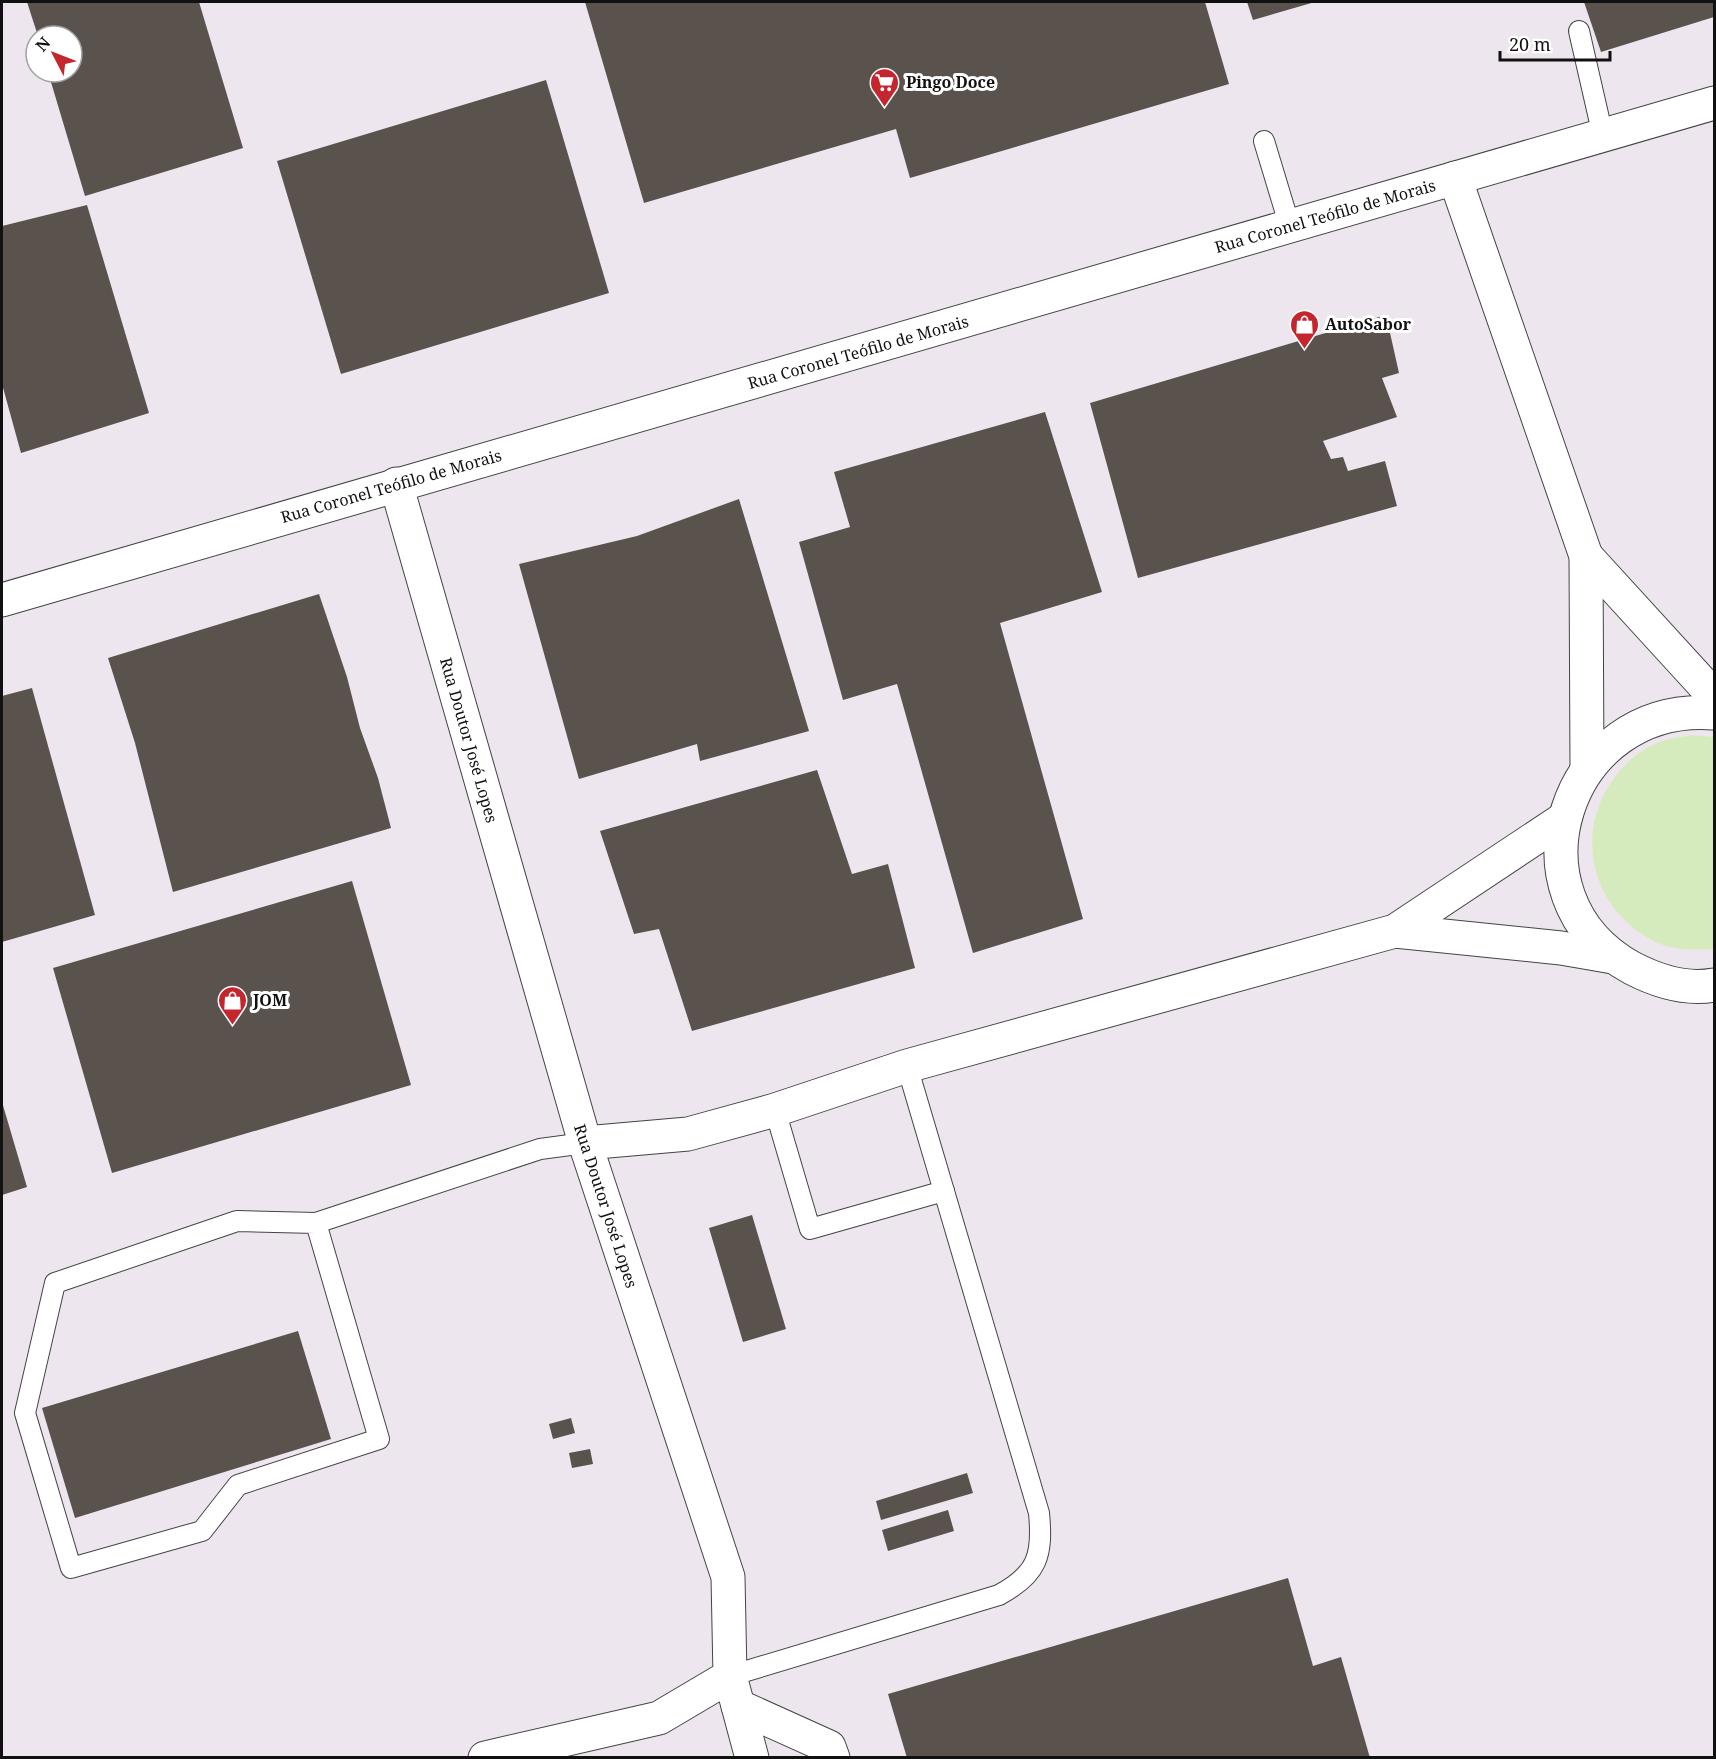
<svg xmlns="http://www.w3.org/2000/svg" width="1716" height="1759" font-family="'Noto Serif',serif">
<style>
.industrial{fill:#eee6ef;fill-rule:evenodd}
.green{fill:#d5ebbd}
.building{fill:#5a524d}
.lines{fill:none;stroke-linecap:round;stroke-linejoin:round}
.service-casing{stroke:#444;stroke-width:22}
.minor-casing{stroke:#444;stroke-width:35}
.service{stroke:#fff;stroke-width:20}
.minor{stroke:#fff;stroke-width:33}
.labels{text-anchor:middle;stroke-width:6;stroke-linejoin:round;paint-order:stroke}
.poi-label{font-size:16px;font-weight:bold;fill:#111;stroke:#fff;text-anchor:start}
.street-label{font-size:16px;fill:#111;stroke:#fff}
</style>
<rect width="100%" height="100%" fill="#fffdf5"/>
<path class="industrial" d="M2,2H1714V1757L2,1758ZM36,36H72V72H36Z"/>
<path class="green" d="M1693,735L1714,737V949C1694,950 1671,951 1652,940C1591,908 1573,832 1615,777C1625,763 1640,750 1657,743C1668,738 1681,737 1693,735Z"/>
<g class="building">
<polygon points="27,2 199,2 243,148 85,196 48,72 72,72 72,36 38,36"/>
<polygon points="585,2 1205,2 1229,84 910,178 896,129 644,203"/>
<polygon points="1247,2 1315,2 1253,20"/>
<polygon points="1584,2 1714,2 1714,17 1601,52"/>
<polygon points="546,80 609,293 341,374 277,161"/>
<polygon points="87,205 149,413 21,453 2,384 2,226"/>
<polygon points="1386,315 1399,373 1382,378 1397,417 1323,441 1331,459 1343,457 1348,471 1385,461 1397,506 1138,578 1090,403"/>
<polygon points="1045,412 1102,592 1000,623 1083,919 973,953 897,684 843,700 799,542 850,527 834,472"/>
<polygon points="739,499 809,731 700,761 697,744 579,779 519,564 637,536"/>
<polygon points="319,594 347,677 360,728 378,778 391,828 173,892 135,743 108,658"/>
<polygon points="32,688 95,915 2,942 2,696"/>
<polygon points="817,770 852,874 888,864 915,968 692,1031 659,929 634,934 600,831"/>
<polygon points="352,881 411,1085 112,1173 53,968"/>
<polygon points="2,1102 27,1187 2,1195"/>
<polygon points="752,1215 786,1329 743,1342 709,1228"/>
<polygon points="298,1331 331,1439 75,1518 42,1408"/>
<polygon points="571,1418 575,1433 553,1439 549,1424"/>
<polygon points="590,1449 593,1464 572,1468 569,1453"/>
<polygon points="967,1473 973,1493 881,1520 876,1501"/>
<polygon points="948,1510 954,1531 888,1551 882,1530"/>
<polygon points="1288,1578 1313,1666 1341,1657 1370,1758 907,1758 888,1694"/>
</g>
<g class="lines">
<defs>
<g id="service">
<polyline points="1579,31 1603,136"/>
<polyline points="1264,141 1290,227"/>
<polyline points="775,1110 810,1229 944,1191"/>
<polyline points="316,1223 379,1439 238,1485 202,1531 71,1568 25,1413 55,1283 237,1221 316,1223 540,1149 585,1143"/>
<path d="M730,1676L999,1595C1038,1574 1043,1555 1039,1513L907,1066"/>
</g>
<g id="minor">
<polyline points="1455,178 1586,556 1587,769"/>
<polyline points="396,484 585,1143 728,1577 730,1676 752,1758"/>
<polyline points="1586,556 1714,696"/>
<polyline points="2,600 1714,103"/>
<path d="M1714,713C1565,701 1501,896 1632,968C1657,981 1686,990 1714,985"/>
<polyline points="1395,931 1561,948 1613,957"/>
<polyline points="585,1143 688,1134 775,1110 907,1066 1395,931 1565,818"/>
<polyline points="738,1706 829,1747 833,1758"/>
<polyline points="485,1758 659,1718 730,1676"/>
</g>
</defs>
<use href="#service" class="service-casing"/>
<use href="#minor" class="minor-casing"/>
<use href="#service" class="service"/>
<use href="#minor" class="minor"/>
</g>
<defs>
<symbol id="supermarket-pin" viewBox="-11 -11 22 30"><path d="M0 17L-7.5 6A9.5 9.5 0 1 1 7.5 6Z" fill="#c4262e" stroke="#fff"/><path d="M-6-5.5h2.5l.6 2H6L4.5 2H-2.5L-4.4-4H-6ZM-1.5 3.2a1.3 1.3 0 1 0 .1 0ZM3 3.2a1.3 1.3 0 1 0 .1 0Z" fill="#fff"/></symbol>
<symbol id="shop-pin" viewBox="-11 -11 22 30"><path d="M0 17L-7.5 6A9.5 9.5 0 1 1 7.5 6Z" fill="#c4262e" stroke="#fff"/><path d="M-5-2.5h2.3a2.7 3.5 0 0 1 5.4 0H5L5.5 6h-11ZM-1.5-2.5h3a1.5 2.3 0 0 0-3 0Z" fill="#fff"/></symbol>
</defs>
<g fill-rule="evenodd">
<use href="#supermarket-pin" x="868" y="66" width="33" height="45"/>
<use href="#shop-pin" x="1288" y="308" width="33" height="45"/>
<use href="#shop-pin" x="216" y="984" width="33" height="45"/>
</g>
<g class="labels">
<g class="poi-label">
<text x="906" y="88">Pingo Doce</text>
<text x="1325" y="330">AutoSabor</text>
<text x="253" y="1006">JOM</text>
</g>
<g class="street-label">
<text transform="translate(1325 216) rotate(-16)" y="6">Rua Coronel Teófilo de Morais</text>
<text transform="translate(858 352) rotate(-16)" y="6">Rua Coronel Teófilo de Morais</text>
<text transform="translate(391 486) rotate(-16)" y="6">Rua Coronel Teófilo de Morais</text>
<text transform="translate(469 740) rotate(74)" y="6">Rua Doutor José Lopes</text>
<text transform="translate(606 1206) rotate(72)" y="6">Rua Doutor José Lopes</text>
</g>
</g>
<rect width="1716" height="1759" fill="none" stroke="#111111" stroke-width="6"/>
<g transform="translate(54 54) rotate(312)"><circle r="28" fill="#ffffff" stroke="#a0a0a0" stroke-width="1.5"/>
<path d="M0-4.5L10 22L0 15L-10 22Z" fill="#c4262e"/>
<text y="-9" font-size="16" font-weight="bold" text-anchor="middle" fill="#111111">N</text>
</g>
<path d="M1500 51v9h110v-9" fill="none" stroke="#111111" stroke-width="3"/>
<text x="1509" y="51" font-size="18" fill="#111111" stroke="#ffffff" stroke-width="4.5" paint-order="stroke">20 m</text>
</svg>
